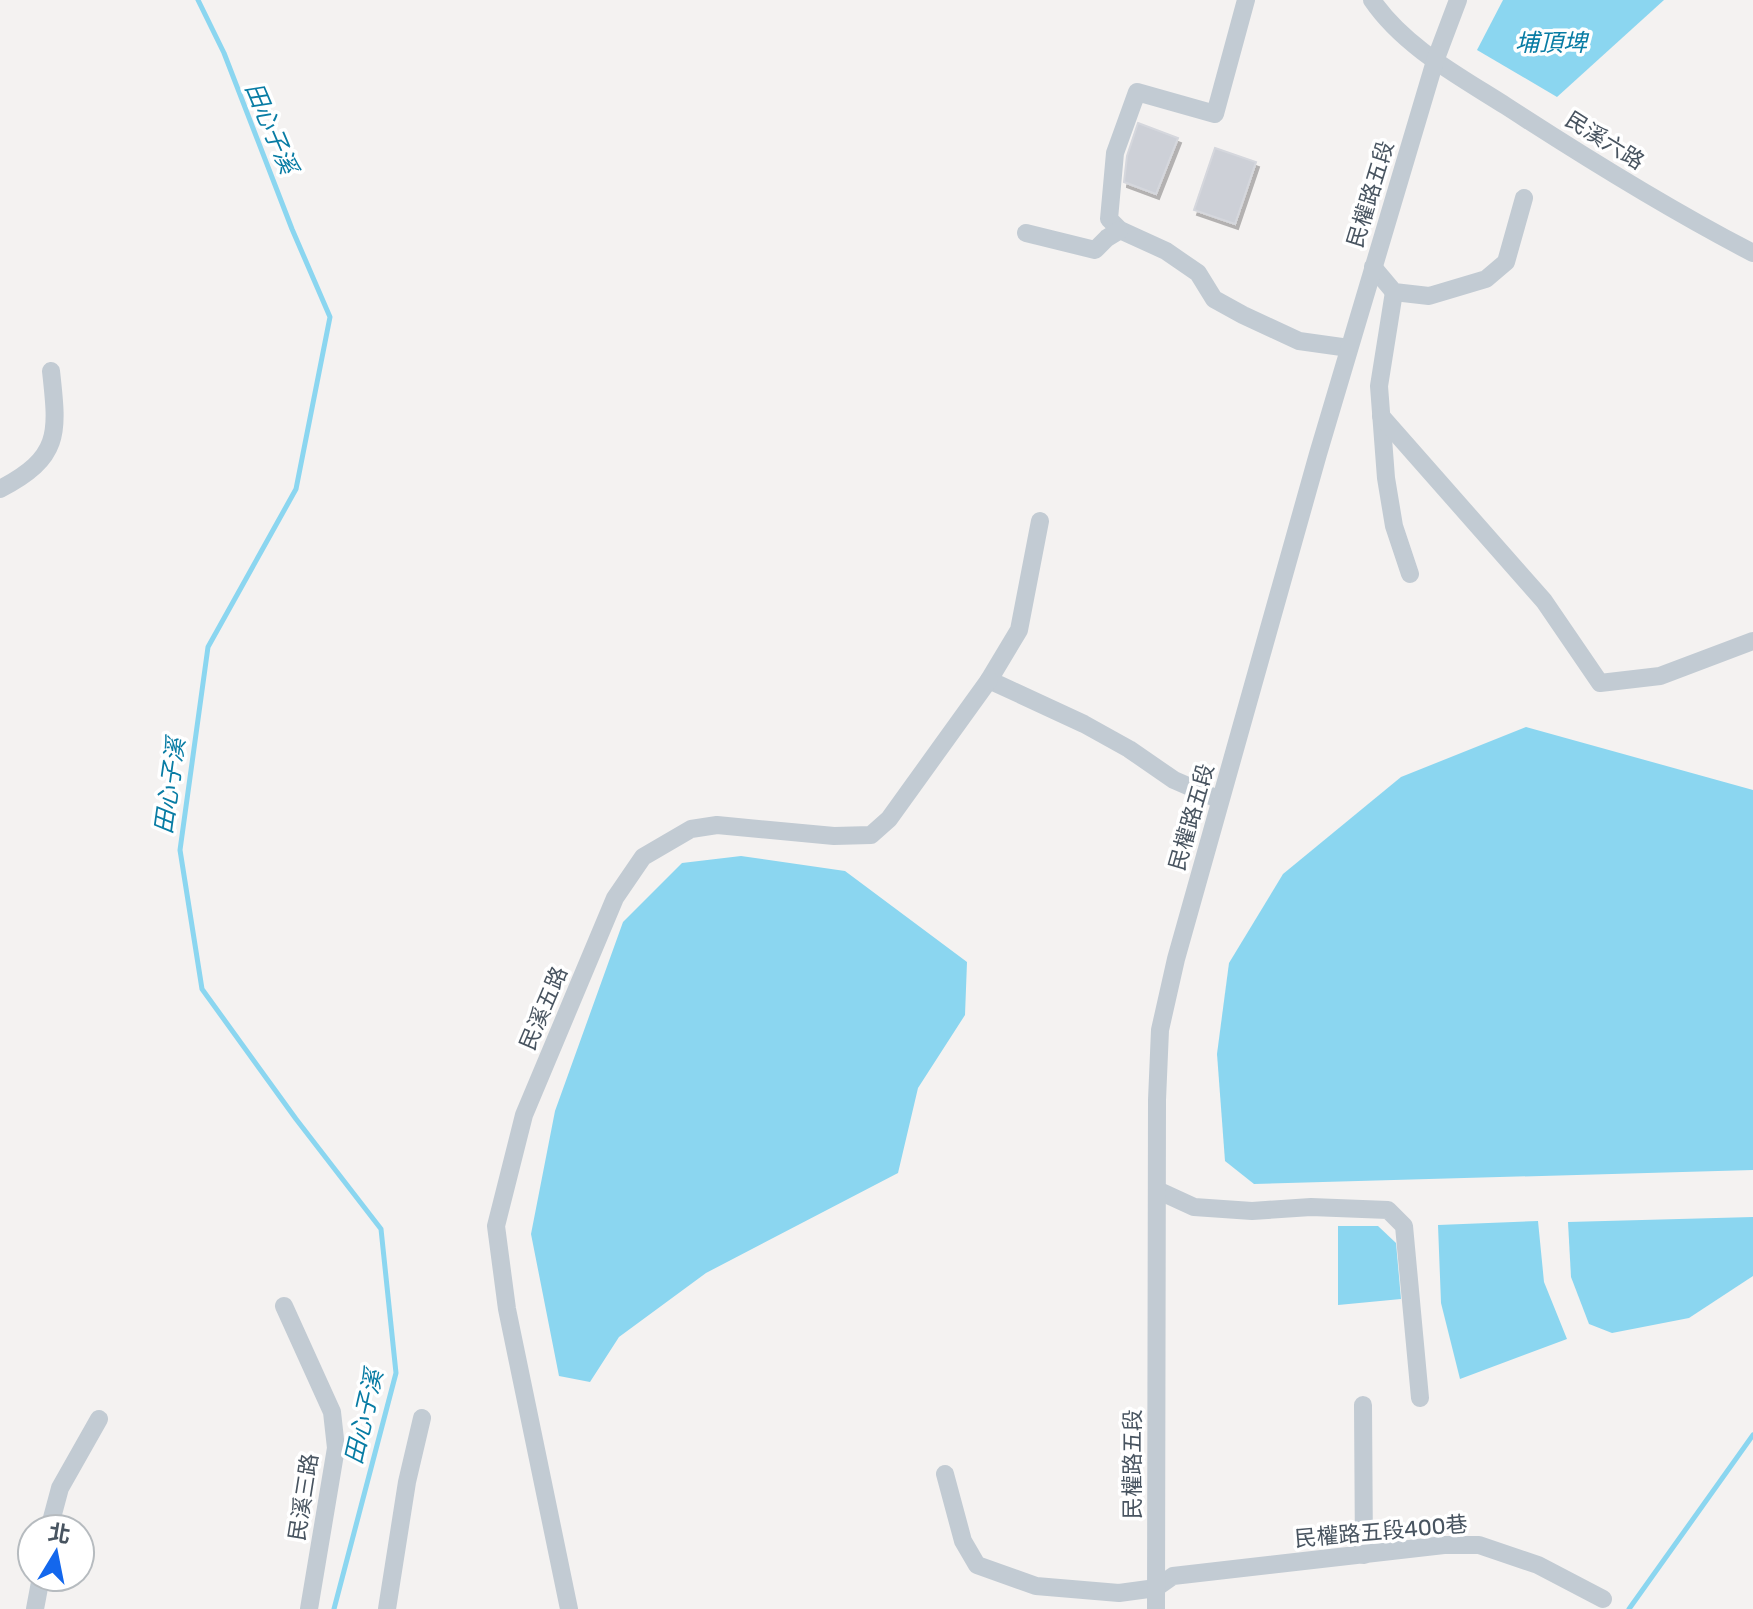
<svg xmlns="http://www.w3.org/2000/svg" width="1753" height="1609" font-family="Rubik,'Noto Sans TC',sans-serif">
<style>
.water{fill:#8bd6f0}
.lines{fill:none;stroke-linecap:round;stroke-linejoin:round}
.stream{stroke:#8bd6f0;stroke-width:5}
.building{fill:#cdd0d7;stroke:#d5d7dd;stroke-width:2;filter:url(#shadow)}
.minor{stroke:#c2cbd3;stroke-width:18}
.labels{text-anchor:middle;stroke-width:7;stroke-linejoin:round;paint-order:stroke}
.street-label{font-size:22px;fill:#485460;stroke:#fff}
.water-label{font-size:24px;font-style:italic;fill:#087ca4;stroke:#fff}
</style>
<defs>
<filter id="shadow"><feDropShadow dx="3" dy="5" stdDeviation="0" flood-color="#0004"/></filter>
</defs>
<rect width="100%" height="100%" fill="#f4f2f1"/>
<g class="water">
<polygon points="1503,0 1664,0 1557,97 1477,50"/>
<polygon points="1526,727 1753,790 1753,1170 1254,1184 1225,1161 1217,1054 1229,963 1283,874 1401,777"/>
<polygon points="741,856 845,871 967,962 965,1015 918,1088 898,1173 706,1273 619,1337 590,1382 559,1376 531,1234 555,1111 623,922 682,863"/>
<polygon points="1753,1217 1753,1276 1689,1318 1612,1333 1589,1324 1571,1277 1568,1222"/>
<polygon points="1538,1221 1544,1282 1567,1339 1460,1379 1441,1303 1438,1225"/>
<polygon points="1338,1226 1378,1226 1396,1243 1401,1299 1338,1305"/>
</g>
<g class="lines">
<g class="stream">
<polyline points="198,0 224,53 292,229 330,317 296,489 208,647 180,850 202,989 296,1119 381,1229 396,1373 334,1609"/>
<polyline points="1629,1609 1753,1435"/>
</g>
</g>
<g class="building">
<polygon points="1138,123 1178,138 1156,194 1124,182 1127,156"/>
<polygon points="1215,148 1256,162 1235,224 1194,210"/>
</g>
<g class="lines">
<g class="minor">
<polyline points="1246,0 1215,114 1137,92 1115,153 1109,219 1120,230 1166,251 1198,273 1214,299 1243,315 1299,341 1349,348"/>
<path d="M1372,0C1404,47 1459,76 1506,106C1586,158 1668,209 1753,253"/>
<polyline points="1026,233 1095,250 1107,238 1120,230"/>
<polyline points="1373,267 1394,292 1429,296 1486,279 1506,262 1524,198"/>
<polyline points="1394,292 1379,386 1386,478 1394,526 1410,574"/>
<polyline points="1381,416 1544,601 1600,683 1660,676 1753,641"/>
<path d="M0,489C61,457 58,434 51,371"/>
<polyline points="1040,521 1019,630 989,680 1084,724 1129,749 1174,780 1220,800"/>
<polyline points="1157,1190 1194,1207 1252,1211 1311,1207 1388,1210 1404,1226 1420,1398"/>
<polyline points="284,1306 332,1412 336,1448 309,1609"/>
<polyline points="1363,1405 1364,1555"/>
<polyline points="945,1474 963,1541 977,1565 1036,1586 1119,1593 1156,1588 1173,1576 1444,1545 1479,1545 1538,1565 1603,1599"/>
<polyline points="49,1529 60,1488 99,1419"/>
<polyline points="35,1609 41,1577"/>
<polyline points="387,1609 407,1482 422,1418"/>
<polyline points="569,1609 507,1309 496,1226 524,1115 615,898 643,857 691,829 717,825 834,836 871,835 889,819 989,680"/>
<polyline points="1156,1609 1157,1100 1160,1030 1176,959 1318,454 1435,61 1458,0"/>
</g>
</g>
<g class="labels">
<g class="street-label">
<text transform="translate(1605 140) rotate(32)" y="8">民溪六路</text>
<text transform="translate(1370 194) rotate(-73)" y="8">民權路五段</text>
<text transform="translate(1191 817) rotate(-74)" y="8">民權路五段</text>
<text transform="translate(543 1008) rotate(-67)" y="8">民溪五路</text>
<text transform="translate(1132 1464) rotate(-90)" y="8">民權路五段</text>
<text transform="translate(303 1497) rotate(-81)" y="8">民溪三路</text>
<text transform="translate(1381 1531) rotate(-5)" y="8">民權路五段400巷</text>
</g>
<g class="water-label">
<text x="1551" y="51">埔頂埤</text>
<text transform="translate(271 128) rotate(67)" y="8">田心子溪</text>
<text transform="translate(170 786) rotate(-82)" y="8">田心子溪</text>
<text transform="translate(364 1417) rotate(-77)" y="8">田心子溪</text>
</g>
</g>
<g transform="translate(56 1553) rotate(10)"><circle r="38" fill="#ffffff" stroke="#b6bbbf" stroke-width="2"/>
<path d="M0-6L14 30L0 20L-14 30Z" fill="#1367ed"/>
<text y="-12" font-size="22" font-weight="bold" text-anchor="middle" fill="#485460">北</text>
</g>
</svg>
